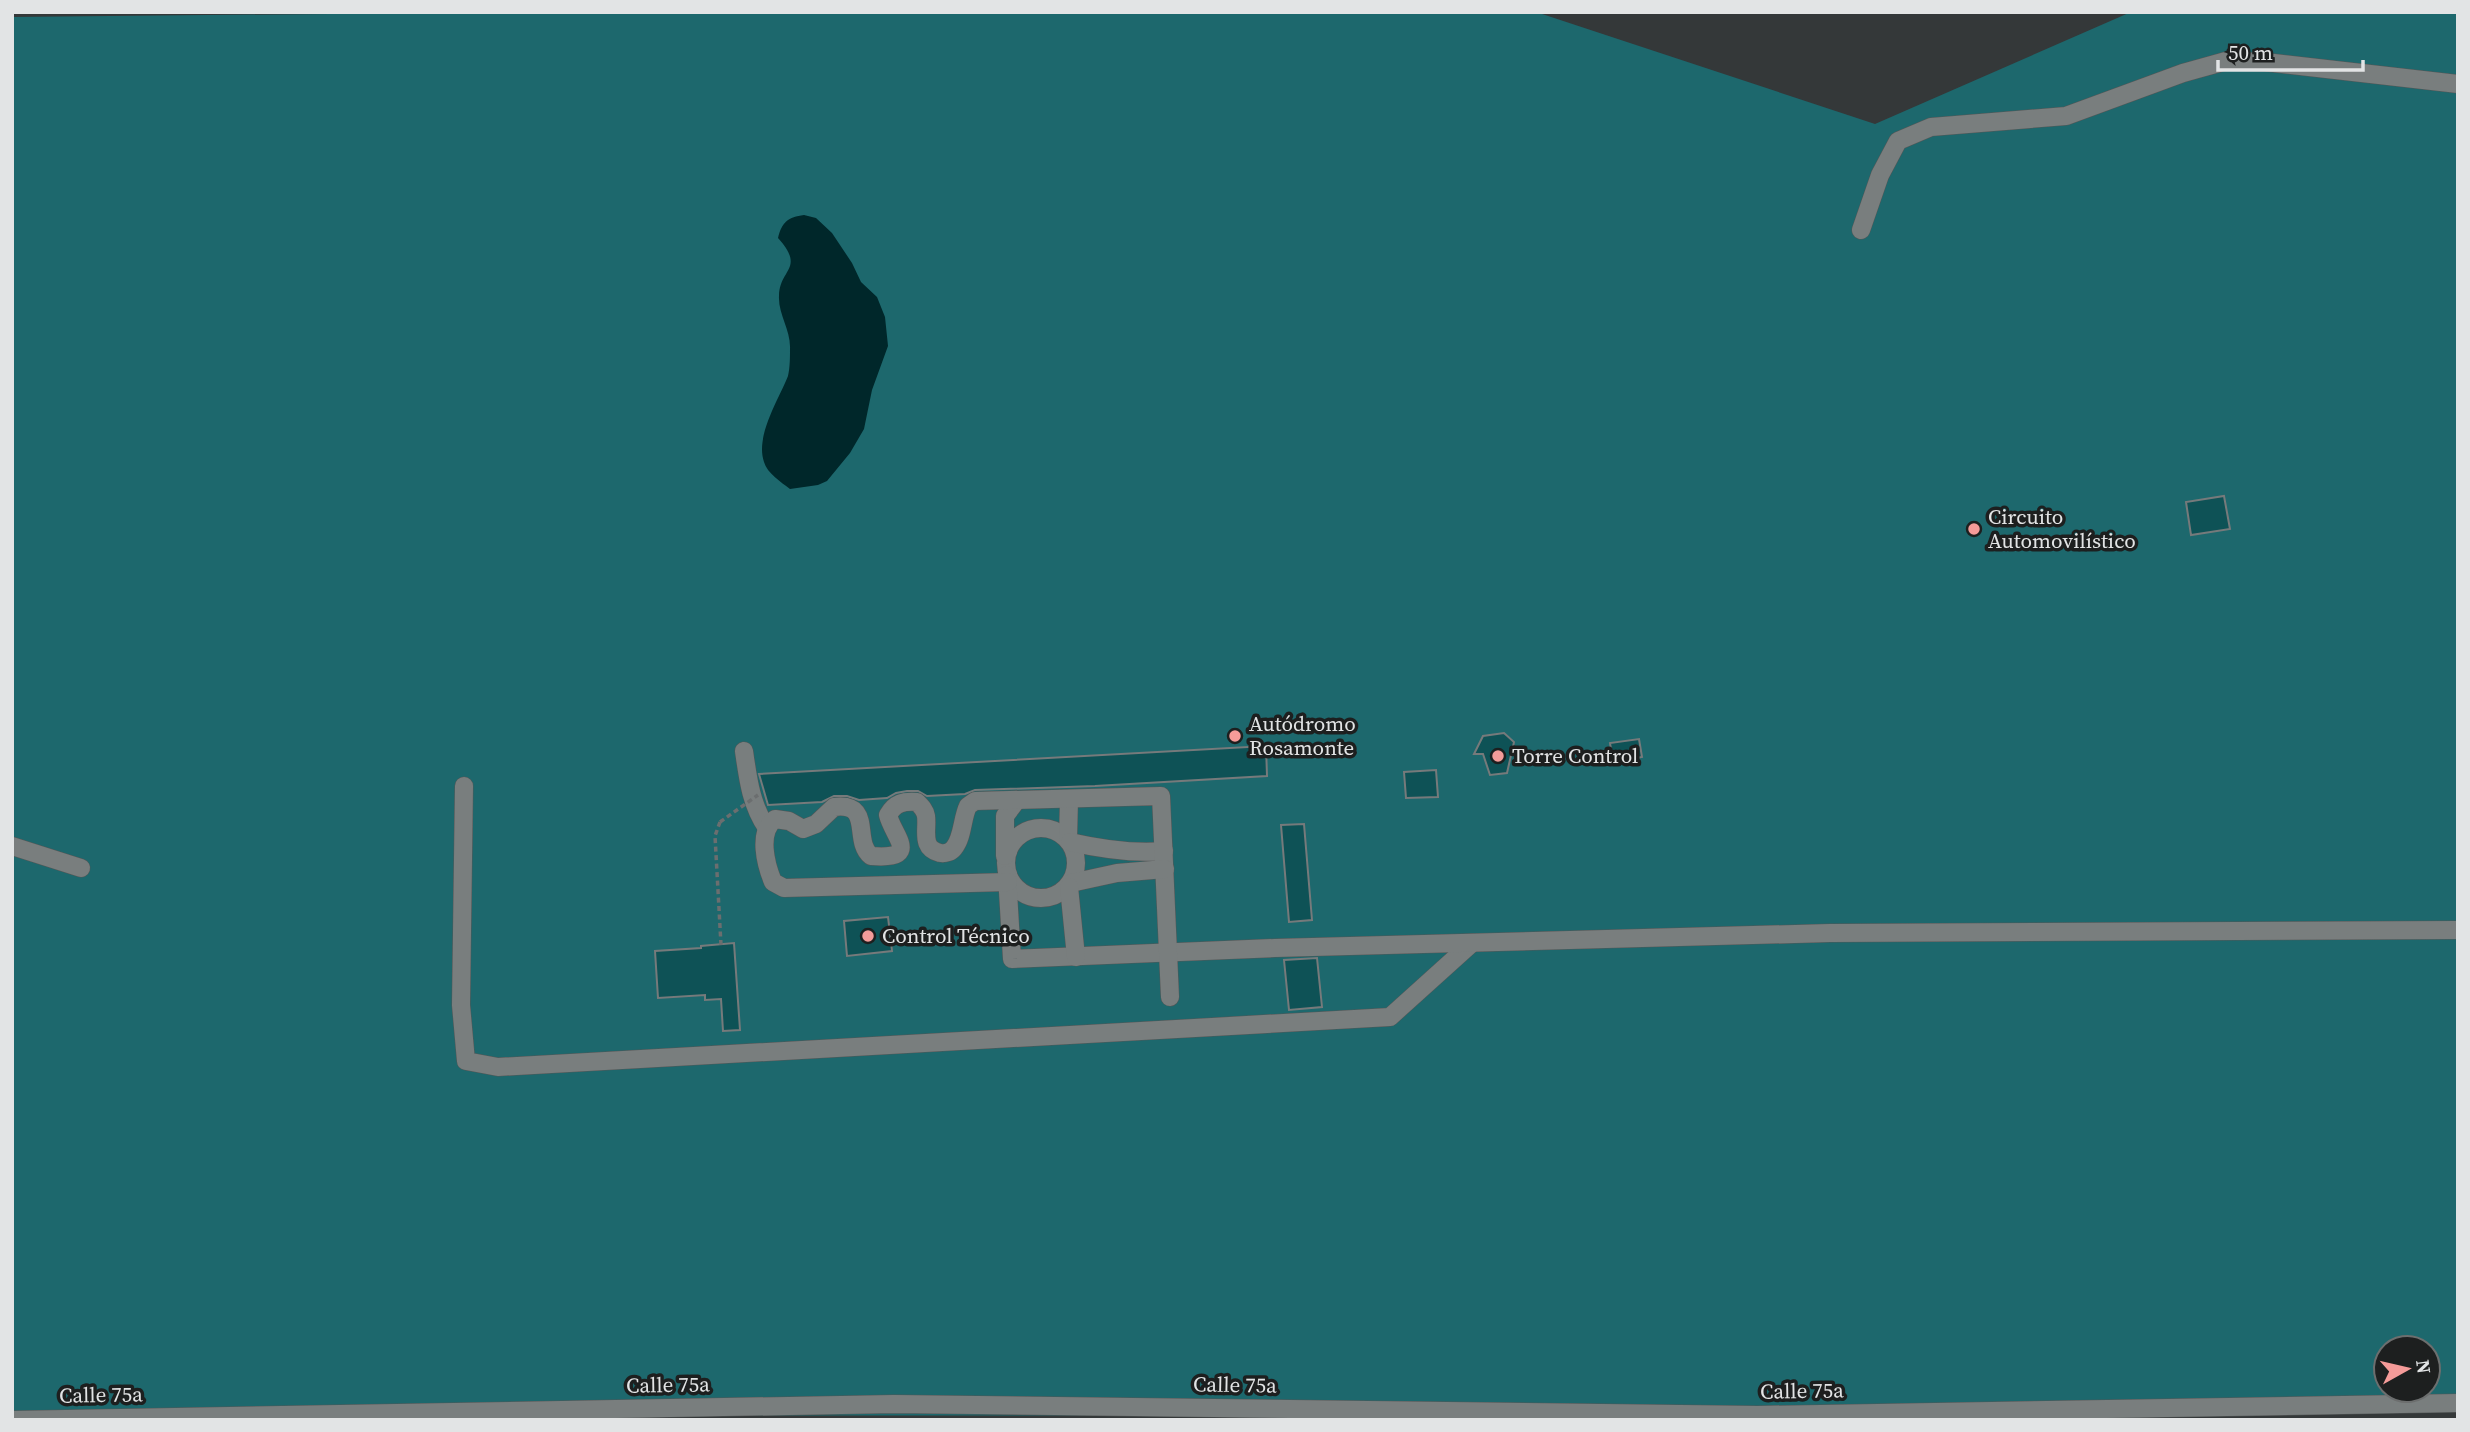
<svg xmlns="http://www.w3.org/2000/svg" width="2470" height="1432" font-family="'Source Serif 4',serif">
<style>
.green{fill:#1d686d;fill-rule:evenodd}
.water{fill:#00272a}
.building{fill:#0e5256;stroke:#767a7b;stroke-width:2}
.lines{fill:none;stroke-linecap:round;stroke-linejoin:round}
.minor-casing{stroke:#535757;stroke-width:19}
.path{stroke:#6b6e6f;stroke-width:3.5;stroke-dasharray:5 3.5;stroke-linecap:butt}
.minor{stroke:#797e7e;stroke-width:18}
.path-bridge{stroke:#6b6e6f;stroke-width:3.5;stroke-dasharray:5 3.5;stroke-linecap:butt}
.poi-dot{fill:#f59b99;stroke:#1d1f1f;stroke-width:2.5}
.labels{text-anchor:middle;stroke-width:7;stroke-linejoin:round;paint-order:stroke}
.poi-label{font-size:21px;fill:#e2e4e5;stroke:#1d1f1f;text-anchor:start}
.street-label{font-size:21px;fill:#e2e4e5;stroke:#1d1f1f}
</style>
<rect width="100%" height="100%" fill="#343839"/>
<path class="green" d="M525,12H1536L1875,124L2131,12H2458V1403L1758,1415L12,1416V17ZM2386,1348H2428V1390H2386Z"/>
<path class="water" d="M804,215L816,218L832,233L852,263L861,282L877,297L885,317L888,346L872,390L864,429L850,453L827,481L818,485L790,489C781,482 767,473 764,462C755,436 779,399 788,376C790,368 790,357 790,349C791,330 778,314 779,296C779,269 806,269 778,238C782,222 788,217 804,215Z"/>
<g class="building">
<polygon points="2224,496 2230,529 2191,535 2186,502"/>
<polygon points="1504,733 1514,742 1507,773 1490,775 1483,754 1474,754 1483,736"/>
<polygon points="1639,739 1642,757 1613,762 1610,743"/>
<polygon points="1266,746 1267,776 1095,786 975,790 965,794 927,796 918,791 907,791 896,793 887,798 859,800 847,796 834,796 822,802 768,805 759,774"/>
<polygon points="1436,770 1438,797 1406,798 1404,772"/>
<polygon points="1304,824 1312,920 1289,922 1281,825"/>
<polygon points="888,917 892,951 847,956 844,921"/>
<polygon points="734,943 740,1030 723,1031 721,999 705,1000 705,995 658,998 655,951 701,948 701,946"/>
<polygon points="1317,958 1322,1007 1289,1010 1284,960"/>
</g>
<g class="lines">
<defs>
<g id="minor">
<polyline points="1861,230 1880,175 1898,141 1931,127 2066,116 2183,73 2226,61 2265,62 2458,84"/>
<path d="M744,751C748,779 751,805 767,828"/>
<polyline points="464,786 461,1005 466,1061 498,1067 1390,1017 1472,943"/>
<circle cx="1041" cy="863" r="35"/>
<polyline points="1068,840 1069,799"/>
<path d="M1070,842C1101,849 1132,854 1164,851"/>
<polyline points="12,846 81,868"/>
<polyline points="1005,856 1005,816 1017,800"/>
<polyline points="1007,875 1012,959 1275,948 1830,933 2458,930"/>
<path d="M1008,882L784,888L773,882C766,865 757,832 775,819L789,821L803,829L816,824L834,807C874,802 852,841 871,856C922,860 893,836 888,815C895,803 903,801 917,802C921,806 925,810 926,816C928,830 920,848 940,853C945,854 951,852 954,848C963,837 962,818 968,806L975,801L1161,796L1170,997"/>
<polyline points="1071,883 1117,873 1165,869"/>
<polyline points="1069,887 1076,957"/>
<polyline points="12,1420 894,1404 1758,1415 2458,1403"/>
</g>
</defs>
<use href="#minor" class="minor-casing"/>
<polyline class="path" points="720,822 715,836 721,945"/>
<use href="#minor" class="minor"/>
<polyline class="path-bridge" points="720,822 758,795"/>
</g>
<g class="poi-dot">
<circle cx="1974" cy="529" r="7"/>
<circle cx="1235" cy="736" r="7"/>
<circle cx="1498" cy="756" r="7"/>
<circle cx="868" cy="936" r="7"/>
</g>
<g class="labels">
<g class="poi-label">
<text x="1988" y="524">Circuito<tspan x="1988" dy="24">Automovilístico</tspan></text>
<text x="1249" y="731">Autódromo<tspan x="1249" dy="24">Rosamonte</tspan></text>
<text x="1512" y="763">Torre Control</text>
<text x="882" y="943">Control Técnico</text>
</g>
<g class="street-label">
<text transform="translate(668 1385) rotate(-1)" y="7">Calle 75a</text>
<text transform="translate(1235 1385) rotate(1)" y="7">Calle 75a</text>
<text transform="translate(1802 1391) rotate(-1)" y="7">Calle 75a</text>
<text transform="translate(101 1395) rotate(-1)" y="7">Calle 75a</text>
</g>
</g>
<rect width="2470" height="1432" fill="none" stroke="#e2e4e5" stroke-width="28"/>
<g transform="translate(2407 1369) rotate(82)"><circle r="33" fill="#1d1f1f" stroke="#6c6e6e" stroke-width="2"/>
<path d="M0-5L12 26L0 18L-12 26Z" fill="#f59b99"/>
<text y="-10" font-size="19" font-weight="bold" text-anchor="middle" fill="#e2e4e5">N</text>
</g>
<path d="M2218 60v10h145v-10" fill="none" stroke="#e2e4e5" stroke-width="3.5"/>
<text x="2228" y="60" font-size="21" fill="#e2e4e5" stroke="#1d1f1f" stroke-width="5" paint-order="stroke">50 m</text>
</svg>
